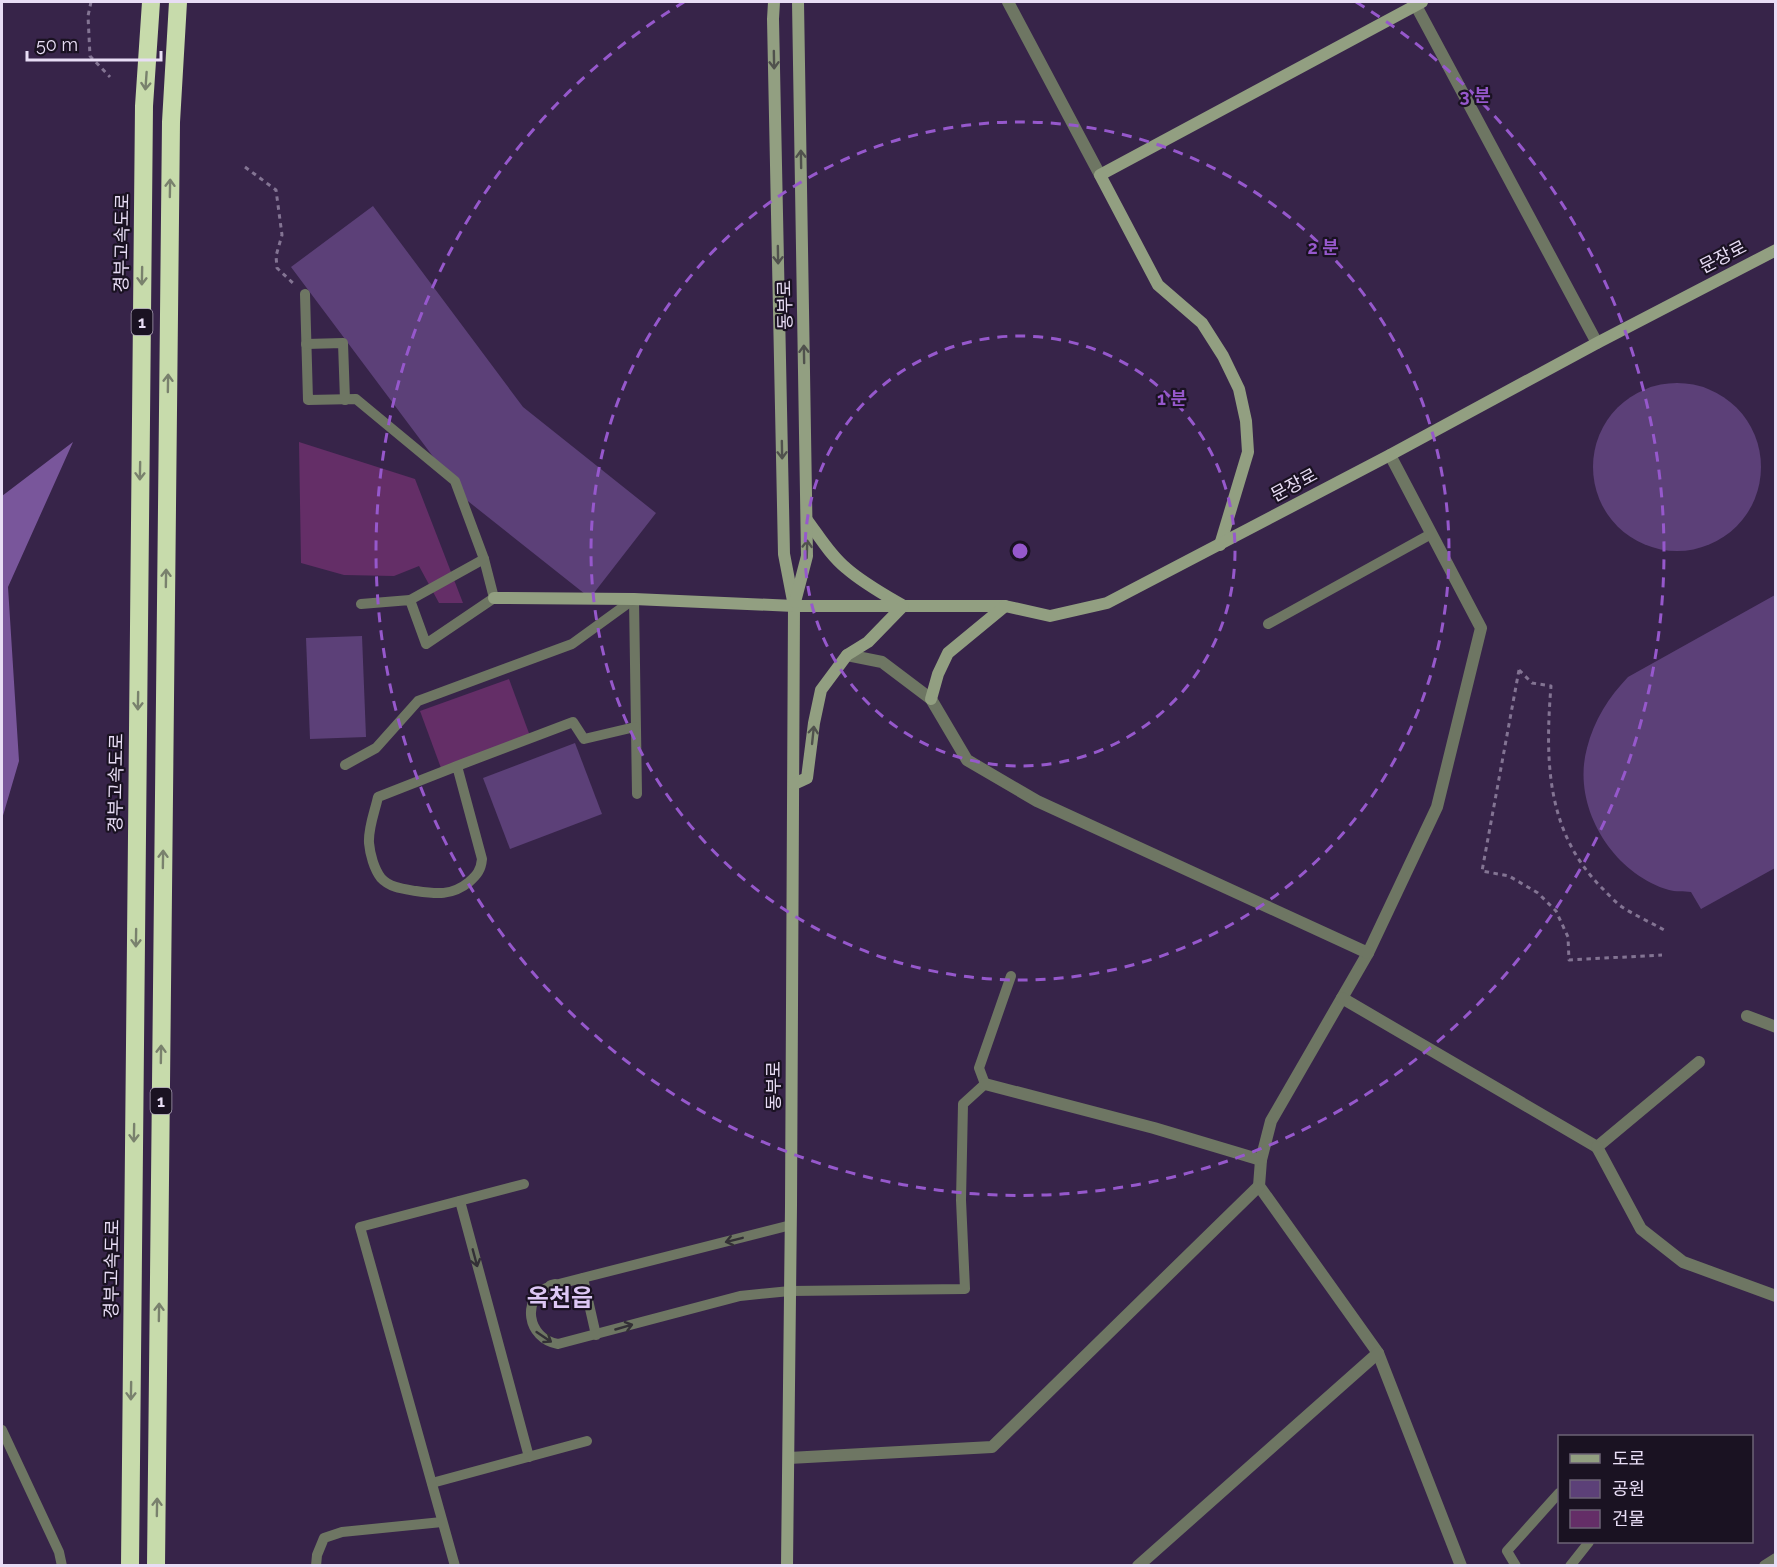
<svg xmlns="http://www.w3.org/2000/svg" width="1777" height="1567" font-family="Raleway,'Noto Sans KR',sans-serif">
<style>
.green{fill:#5c4078}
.forest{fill:#79569b}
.building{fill:#642e67}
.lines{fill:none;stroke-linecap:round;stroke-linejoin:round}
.path{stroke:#837493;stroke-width:3;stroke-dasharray:4.5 4.5;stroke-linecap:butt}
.lane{stroke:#6e7663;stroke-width:10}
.street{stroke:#6e7663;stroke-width:12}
.secondary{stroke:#929f81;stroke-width:12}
.highway{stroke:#c7dbab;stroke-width:18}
.oneway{stroke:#50514d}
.oneway2{stroke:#79816d}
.oneway3{stroke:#333036}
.ring{fill:none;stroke:#9658cc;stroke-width:3;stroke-dasharray:10 8}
.labels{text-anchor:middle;stroke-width:4.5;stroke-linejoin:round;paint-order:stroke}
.shield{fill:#1a1222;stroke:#aaa0b6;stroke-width:1.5}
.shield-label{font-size:16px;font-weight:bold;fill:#e8ddf5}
.street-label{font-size:18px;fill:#e8ddf5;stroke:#1a1222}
.district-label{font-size:24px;font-weight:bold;fill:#ddc7f5;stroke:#1a1222}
.centre{fill:#9658cc;stroke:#1a1222;stroke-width:3}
.ring-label{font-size:18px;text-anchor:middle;font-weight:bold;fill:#9658cc;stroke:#1a1222;stroke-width:4.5;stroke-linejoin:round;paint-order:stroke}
</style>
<rect width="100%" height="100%" fill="#372449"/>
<g class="green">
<polygon points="373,206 523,407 656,513 590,598 464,498 291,267"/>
<circle cx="1677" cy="467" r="84"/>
<path d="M1775,595V868L1701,909L1691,892C1684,891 1675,892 1669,890C1612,873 1571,806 1587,748C1594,720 1609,697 1628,677Z"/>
<polygon points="362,636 366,737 310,739 306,638"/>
<polygon points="575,743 602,814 510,849 483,778"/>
</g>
<polygon class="forest" points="73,442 8,587 19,761 2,819 2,496"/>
<g class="building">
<polygon points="299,442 415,479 463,603 439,603 419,566 394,576 344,575 301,563"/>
<polygon points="509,679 530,736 441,768 420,711"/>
</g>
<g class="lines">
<g class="path">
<polyline points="91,2 88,16 90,56 110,77"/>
<polyline points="245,167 276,190 282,235 276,256 277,268 295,285"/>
<polyline points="1519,670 1482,871 1509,876 1538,893 1556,911 1568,937 1569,960 1662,955"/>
<path d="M1519,670L1532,683L1551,686C1545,760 1546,832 1602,888C1608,894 1615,902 1622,907C1636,916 1652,923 1666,931"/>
</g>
<g class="lane">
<polyline points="305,294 308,400 356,399 455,481 484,559 494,598 426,644 410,600 361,604"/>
<polyline points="306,344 343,343 345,400"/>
<polyline points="634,599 637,794"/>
<polyline points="410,600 484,559"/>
<polyline points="1268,624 1431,534"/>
<polyline points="345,765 376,748 418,701 572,644 634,599"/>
<path d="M457,766L378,797C375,811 368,828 369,843C370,854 374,869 381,878C390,888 404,889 416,891C436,894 452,896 469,882C477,875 481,870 482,859L457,766L573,722L584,739L635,727"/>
<polyline points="460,1201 529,1457"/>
<polyline points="583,1278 596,1335"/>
<polyline points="555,1285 791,1225"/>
<path d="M551,1286C520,1297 527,1339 558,1344L740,1296L790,1291L965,1289L961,1200L963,1104L985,1084L979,1068L1011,976"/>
<polyline points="2,1430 59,1552 62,1566"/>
<polyline points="432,1483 587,1441"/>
<polyline points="316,1566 317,1555 324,1538 342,1532 442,1522"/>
<polyline points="455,1566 360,1227 524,1184"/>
<polyline points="1516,1566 1507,1551 1559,1493"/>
<polyline points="1570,1566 1589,1542"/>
</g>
<g class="street">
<polyline points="1008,2 1100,175"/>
<polyline points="1414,2 1597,343"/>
<polyline points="1390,455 1481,628 1437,807 1368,953 1271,1121 1261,1160 1259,1186 1378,1353 1461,1566"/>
<polyline points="847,655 882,662 931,699 967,760 1037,801 1368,953"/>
<polyline points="1342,998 1597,1147 1699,1062"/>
<polyline points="1747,1016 1776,1027"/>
<polyline points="985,1084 1154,1128 1261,1160"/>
<polyline points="1597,1147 1641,1229 1683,1262 1776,1296"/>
<polyline points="551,1286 555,1285"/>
<polyline points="789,1458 992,1447 1259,1186"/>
<polyline points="1138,1566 1378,1353"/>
<polyline points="1765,1566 1776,1559"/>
</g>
<g class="secondary">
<polyline points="774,2 773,19 784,554 794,606 791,1206 787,1566"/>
<path d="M807,520C819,536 830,555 846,568C863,583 883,594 902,605"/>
<polyline points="1220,545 1248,452 1246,421 1239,389 1223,356 1202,323 1158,285 1100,175 1422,2"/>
<polyline points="494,598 634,599 794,606 1005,606 1050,616 1107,603 1390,455 1597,343 1776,250"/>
<polyline points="795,602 807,556 798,2"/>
<polyline points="931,699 938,674 948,653 1005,606"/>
<polyline points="794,784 807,778 814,723 821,690 847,655 868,642 903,606"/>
</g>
<g class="highway">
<polyline points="130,1566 144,106 151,2"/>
<polyline points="156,1566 171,122 178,2"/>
</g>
</g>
<defs><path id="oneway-shaft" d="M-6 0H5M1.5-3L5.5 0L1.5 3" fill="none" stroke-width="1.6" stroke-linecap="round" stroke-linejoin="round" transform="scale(1.5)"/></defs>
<g class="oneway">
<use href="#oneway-shaft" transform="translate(774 60) rotate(89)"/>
<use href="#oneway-shaft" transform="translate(801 159) rotate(-91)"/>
<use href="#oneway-shaft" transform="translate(778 255) rotate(89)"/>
<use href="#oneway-shaft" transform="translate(804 354) rotate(-91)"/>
<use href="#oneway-shaft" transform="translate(782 450) rotate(89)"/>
<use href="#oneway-shaft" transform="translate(807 549) rotate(-88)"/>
<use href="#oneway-shaft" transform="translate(813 735) rotate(-84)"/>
</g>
<g class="oneway2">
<use href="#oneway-shaft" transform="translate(146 81) rotate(94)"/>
<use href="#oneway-shaft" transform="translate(170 188) rotate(-89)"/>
<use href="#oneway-shaft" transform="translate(142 276) rotate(91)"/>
<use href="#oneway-shaft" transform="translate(168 383) rotate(-89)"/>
<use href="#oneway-shaft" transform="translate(140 471) rotate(91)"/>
<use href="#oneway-shaft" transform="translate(166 578) rotate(-89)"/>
<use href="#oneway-shaft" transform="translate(138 701) rotate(91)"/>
<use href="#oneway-shaft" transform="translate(163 859) rotate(-89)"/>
<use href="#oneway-shaft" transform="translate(136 938) rotate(91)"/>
<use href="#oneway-shaft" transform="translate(161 1054) rotate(-89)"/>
<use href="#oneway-shaft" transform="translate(134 1133) rotate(91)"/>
<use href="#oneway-shaft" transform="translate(159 1312) rotate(-89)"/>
<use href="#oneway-shaft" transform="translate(131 1391) rotate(91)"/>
<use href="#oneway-shaft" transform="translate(157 1507) rotate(-89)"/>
</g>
<g class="oneway3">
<use href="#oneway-shaft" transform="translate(734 1240) rotate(166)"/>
<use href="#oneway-shaft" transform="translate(475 1258) rotate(75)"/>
<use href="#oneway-shaft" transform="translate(624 1327) rotate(-16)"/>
<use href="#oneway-shaft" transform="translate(544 1337) rotate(34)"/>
</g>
<g class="ring">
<circle cx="1020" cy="551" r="215"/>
<circle cx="1020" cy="551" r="429"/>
<path d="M1356 2A644 644 0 1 1 684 2"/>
</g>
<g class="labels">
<g class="shield">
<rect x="131.5" y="309" width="21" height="26" rx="4.5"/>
<rect x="150.5" y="1088" width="21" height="26" rx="4.5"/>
</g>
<g class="shield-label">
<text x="142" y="328">1</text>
<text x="161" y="1107">1</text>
</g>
<g class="street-label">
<text transform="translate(122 243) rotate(-89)" y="6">경부고속도로</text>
<text transform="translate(1723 257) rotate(-27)" y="6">문장로</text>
<text transform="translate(785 305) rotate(-91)" y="6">동부로</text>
<text transform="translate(1294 485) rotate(-28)" y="6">문장로</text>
<text transform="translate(116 783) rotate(-89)" y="6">경부고속도로</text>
<text transform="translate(774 1086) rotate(-90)" y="6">동부로</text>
<text transform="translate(112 1269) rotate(-89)" y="6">경부고속도로</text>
</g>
<g class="district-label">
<text x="560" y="1306">옥천읍</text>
</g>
</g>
<circle cx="1020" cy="551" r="9" class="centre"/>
<g class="ring-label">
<text x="1475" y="102">3 분</text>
<text x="1323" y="254">2 분</text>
<text x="1172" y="405">1 분</text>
</g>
<rect width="1777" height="1567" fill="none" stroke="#e8ddf5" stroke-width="6"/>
<rect x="1558" y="1435" width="195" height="108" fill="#1a1222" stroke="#6c6376" stroke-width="1.5"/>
<rect x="1570" y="1454" width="30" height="9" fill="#929f81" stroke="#6c6376" stroke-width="1.5"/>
<text x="1612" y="1465" font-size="18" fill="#e8ddf5">도로</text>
<rect x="1570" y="1480" width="30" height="18" fill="#5c4078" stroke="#6c6376" stroke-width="1.5"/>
<text x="1612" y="1495" font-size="18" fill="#e8ddf5">공원</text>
<rect x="1570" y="1510" width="30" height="18" fill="#642e67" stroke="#6c6376" stroke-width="1.5"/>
<text x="1612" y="1525" font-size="18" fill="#e8ddf5">건물</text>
<path d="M27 51v9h134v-9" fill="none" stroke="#e8ddf5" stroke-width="3"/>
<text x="36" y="51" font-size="18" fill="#e8ddf5" stroke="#1a1222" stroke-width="4.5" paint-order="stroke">50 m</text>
</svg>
